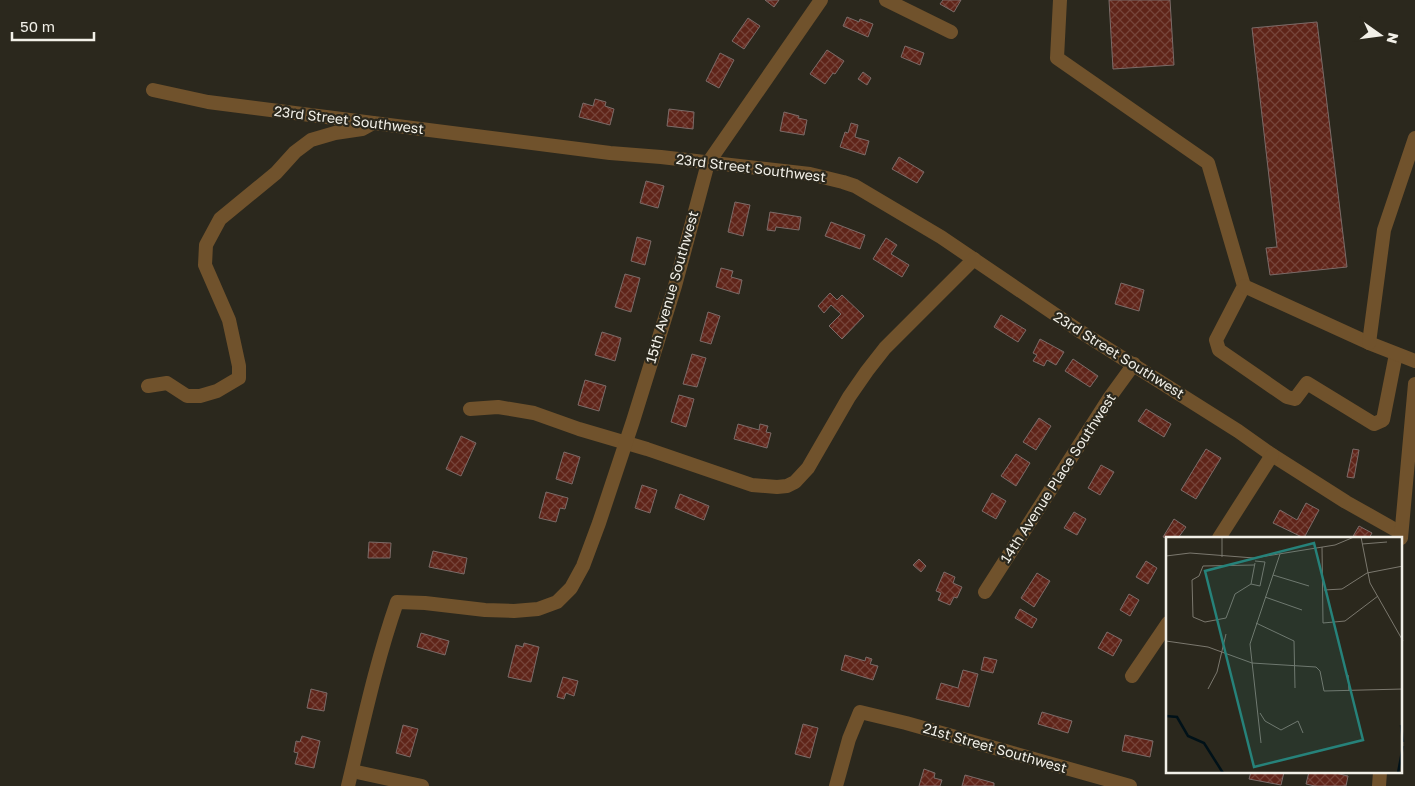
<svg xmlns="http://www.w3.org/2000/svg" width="1415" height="786" font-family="'Golos Text',sans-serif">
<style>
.building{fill:url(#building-cross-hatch);stroke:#7b6b68}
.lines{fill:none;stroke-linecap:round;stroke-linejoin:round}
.minor{stroke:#70522c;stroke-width:14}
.labels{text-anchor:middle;stroke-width:4.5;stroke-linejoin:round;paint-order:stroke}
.street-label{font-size:14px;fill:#f2f0e8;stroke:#2b281d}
.inset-river{fill:none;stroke:#001118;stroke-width:2.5}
.inset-road{fill:none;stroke:#7b786e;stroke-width:1}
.view{fill:#26827a;fill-opacity:0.15;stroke:#26827a;stroke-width:2.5}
.inset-edge{fill:none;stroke:#f2f0e8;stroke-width:2.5}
</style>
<defs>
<pattern id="building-cross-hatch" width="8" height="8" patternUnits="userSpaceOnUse" patternTransform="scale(1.25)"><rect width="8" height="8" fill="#5f2419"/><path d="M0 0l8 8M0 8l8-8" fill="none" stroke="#76443a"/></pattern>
</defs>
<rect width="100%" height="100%" fill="#2b281d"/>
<g class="building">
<polygon points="765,0 779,0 774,7"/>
<polygon points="943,0 961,0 954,12 940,4"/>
<polygon points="1109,0 1170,0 1174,65 1113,69"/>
<polygon points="847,17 859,22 860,19 873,24 868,37 843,26"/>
<polygon points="748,18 760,26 744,49 732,41"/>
<polygon points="1317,22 1347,267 1270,275 1266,248 1277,247 1252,28"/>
<polygon points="905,46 924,53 920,65 901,57"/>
<polygon points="827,50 844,61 835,74 833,73 825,84 810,74"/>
<polygon points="720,53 734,60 719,88 706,81"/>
<polygon points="863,72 871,78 867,85 858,79"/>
<polygon points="595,99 606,102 605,106 614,109 610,125 579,117 583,103 593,106"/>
<polygon points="669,109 694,112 693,129 667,126"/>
<polygon points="784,112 799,116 798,118 807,120 804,135 780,131"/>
<polygon points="851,123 858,125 855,137 869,141 865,155 840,147 845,132 848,133"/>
<polygon points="899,157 924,172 917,183 892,169"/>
<polygon points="646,181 664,186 658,208 640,203"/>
<polygon points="735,202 750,205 743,236 728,232"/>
<polygon points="770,212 801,217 799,230 776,227 775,231 767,230"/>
<polygon points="831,222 865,235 860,249 825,236"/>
<polygon points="637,237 651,241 645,265 631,261"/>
<polygon points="886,238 897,245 891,254 909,265 902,277 873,259"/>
<polygon points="721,268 733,271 731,277 742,280 739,294 716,287"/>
<polygon points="625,274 640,278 631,312 615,307"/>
<polygon points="1121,283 1144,290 1139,311 1115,304"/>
<polygon points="830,293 837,300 842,295 864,316 842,339 829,326 841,314 831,305 824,313 818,306"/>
<polygon points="708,312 720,316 711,344 700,341"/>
<polygon points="1001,315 1026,330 1018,342 994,327"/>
<polygon points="602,332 621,338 615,361 595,355"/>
<polygon points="1040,339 1064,352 1056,365 1047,360 1044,366 1033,361 1037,355 1033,353"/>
<polygon points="692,354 706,358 697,387 683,384"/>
<polygon points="1073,359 1098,376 1090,387 1065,371"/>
<polygon points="585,380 606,386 599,411 578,405"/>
<polygon points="679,395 694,399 686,427 671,422"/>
<polygon points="1146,409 1171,424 1164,437 1138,421"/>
<polygon points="1039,418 1051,426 1036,450 1023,442"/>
<polygon points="738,424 759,430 760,424 768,426 766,432 771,433 767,448 734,439"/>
<polygon points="461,436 476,443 461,476 446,469"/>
<polygon points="1206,449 1221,458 1196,499 1181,490"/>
<polygon points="1353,449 1359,450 1354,478 1347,477"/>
<polygon points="564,452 580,457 572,484 556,479"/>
<polygon points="1016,454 1030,463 1016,486 1001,476"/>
<polygon points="1101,465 1114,472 1100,495 1088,488"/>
<polygon points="642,485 657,490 650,513 635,508"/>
<polygon points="546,492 568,498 565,509 560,508 556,522 539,518"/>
<polygon points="992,493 1006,501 996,519 982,511"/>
<polygon points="680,494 709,506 704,520 675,508"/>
<polygon points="1306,503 1319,510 1304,538 1273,523 1280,510 1297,520"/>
<polygon points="1074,512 1086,519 1077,535 1064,528"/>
<polygon points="1174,519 1186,527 1178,538 1168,539 1163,537"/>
<polygon points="1359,526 1372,533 1369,538 1352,538"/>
<polygon points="369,542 391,543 390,558 368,558"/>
<polygon points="433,551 467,558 464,574 429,567"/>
<polygon points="919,559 926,566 921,572 913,565"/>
<polygon points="1146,561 1157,568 1148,584 1136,577"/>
<polygon points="944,572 955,577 953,583 962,587 957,598 954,597 950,605 938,600 941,593 936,591"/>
<polygon points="1037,573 1050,581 1034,607 1021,598"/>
<polygon points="1129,594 1139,600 1130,616 1120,610"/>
<polygon points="1020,609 1037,619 1032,628 1015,618"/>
<polygon points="1107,632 1122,640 1113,656 1098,648"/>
<polygon points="421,633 449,641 445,655 417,647"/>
<polygon points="524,643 539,647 531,682 508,677 516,645 523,647"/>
<polygon points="845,655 865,661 866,657 872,659 870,664 878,666 873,680 841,670"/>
<polygon points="984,657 997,660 993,673 981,670"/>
<polygon points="963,670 978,674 969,707 936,699 941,683 958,688"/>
<polygon points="563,677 578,681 574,696 566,693 564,699 557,697"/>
<polygon points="311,689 327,693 324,711 307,708"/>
<polygon points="1042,712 1072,721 1068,733 1038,724"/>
<polygon points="803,724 818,728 810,758 795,754"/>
<polygon points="403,725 418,729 410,757 396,753"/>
<polygon points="1125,735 1153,741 1150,757 1122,751"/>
<polygon points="302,736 320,741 314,768 295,764 298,753 294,752 296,741 300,742"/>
<polygon points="924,769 935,773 934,778 942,780 940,786 919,786"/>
<polygon points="1251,772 1284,772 1281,785 1249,779"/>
<polygon points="1309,772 1331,772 1348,776 1346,786 1315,786 1306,784"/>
<polygon points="965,775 994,783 994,786 962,786"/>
</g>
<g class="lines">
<g class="minor">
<polyline points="886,0 951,32"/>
<polyline points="1060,0 1057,58 1208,163 1244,286 1216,340 1219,350 1287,397 1295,399 1307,383 1374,424 1383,420 1396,354"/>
<polyline points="153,90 208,102 610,153 661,157 810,174 843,182 855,186 941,237 1078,330 1238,431 1272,455 1346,502 1401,533"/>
<polyline points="1244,286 1369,343 1415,361"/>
<polyline points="1369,343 1384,230 1415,138"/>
<polyline points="148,386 167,383 187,396 200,396 217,391 239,378 239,366 229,320 205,265 206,245 220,219 276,173 295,152 311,140 335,133 362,129 373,123"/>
<polyline points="470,409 498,407 534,413 579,429 647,449 752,485 777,487 787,486 795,482 808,468 849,397 867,371 885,348 974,259"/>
<polyline points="1219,538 1272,455"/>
<polyline points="1401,538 1415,384"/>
<polyline points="985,592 1110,397 1134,364"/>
<polyline points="1132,676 1168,623"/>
<polyline points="352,771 422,786"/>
<path d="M348,786C363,724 376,662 397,602L425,603L485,610L514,611L538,609L557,602L571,588L583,566L599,523L633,421L675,286L708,163L821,0"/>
<polyline points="836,786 849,739 860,712 906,723 1130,786"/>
<polyline points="1379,786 1380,772"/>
</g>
</g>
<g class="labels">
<g class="street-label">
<text transform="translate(349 120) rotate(7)" y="5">23rd Street Southwest</text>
<text transform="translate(751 168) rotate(7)" y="5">23rd Street Southwest</text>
<text transform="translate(672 287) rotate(-74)" y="5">15th Avenue Southwest</text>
<text transform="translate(1119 355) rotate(32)" y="5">23rd Street Southwest</text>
<text transform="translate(1058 478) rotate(-57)" y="5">14th Avenue Place Southwest</text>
<text transform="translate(995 748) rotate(16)" y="5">21st Street Southwest</text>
</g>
</g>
<g transform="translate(1166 537)">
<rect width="236" height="236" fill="#2b281d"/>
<path class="inset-river" d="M0,179L11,180L22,199L38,206L57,236M235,188L237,205M232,236L237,209"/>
<path class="inset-road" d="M195,0L204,46L237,104M196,7L221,5M156,10L157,86L179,84L212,59M0,19L24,16L88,21L169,8L188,0M56,20V0M88,28L37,29L33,39L26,43L27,80L39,85L60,81L69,57L85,47L94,49L99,25L89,24M107,38L143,49M85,47L89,26M158,53L176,52L201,36L237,29M99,60L136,73M90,86L128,104L129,151M0,104L42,110L86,126L150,130L154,134L158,154L237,152M182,138L183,154M42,152L51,135L60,97M94,176L99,184L115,193L132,184L137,196M95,206L84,107L114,17"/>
<path class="view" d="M148,6L197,203L88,230L39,34Z"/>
<rect width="236" height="236" class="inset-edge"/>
</g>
<g transform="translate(1380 35) rotate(104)" stroke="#2b281d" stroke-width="4" paint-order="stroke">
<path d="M0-4L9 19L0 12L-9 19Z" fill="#f2f0e8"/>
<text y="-8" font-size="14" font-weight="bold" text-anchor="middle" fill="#f2f0e8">N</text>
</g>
<path d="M12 32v8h82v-8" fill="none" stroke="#f2f0e8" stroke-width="2.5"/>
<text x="20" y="32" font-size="15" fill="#f2f0e8" stroke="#2b281d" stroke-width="4" paint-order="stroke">50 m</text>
</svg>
